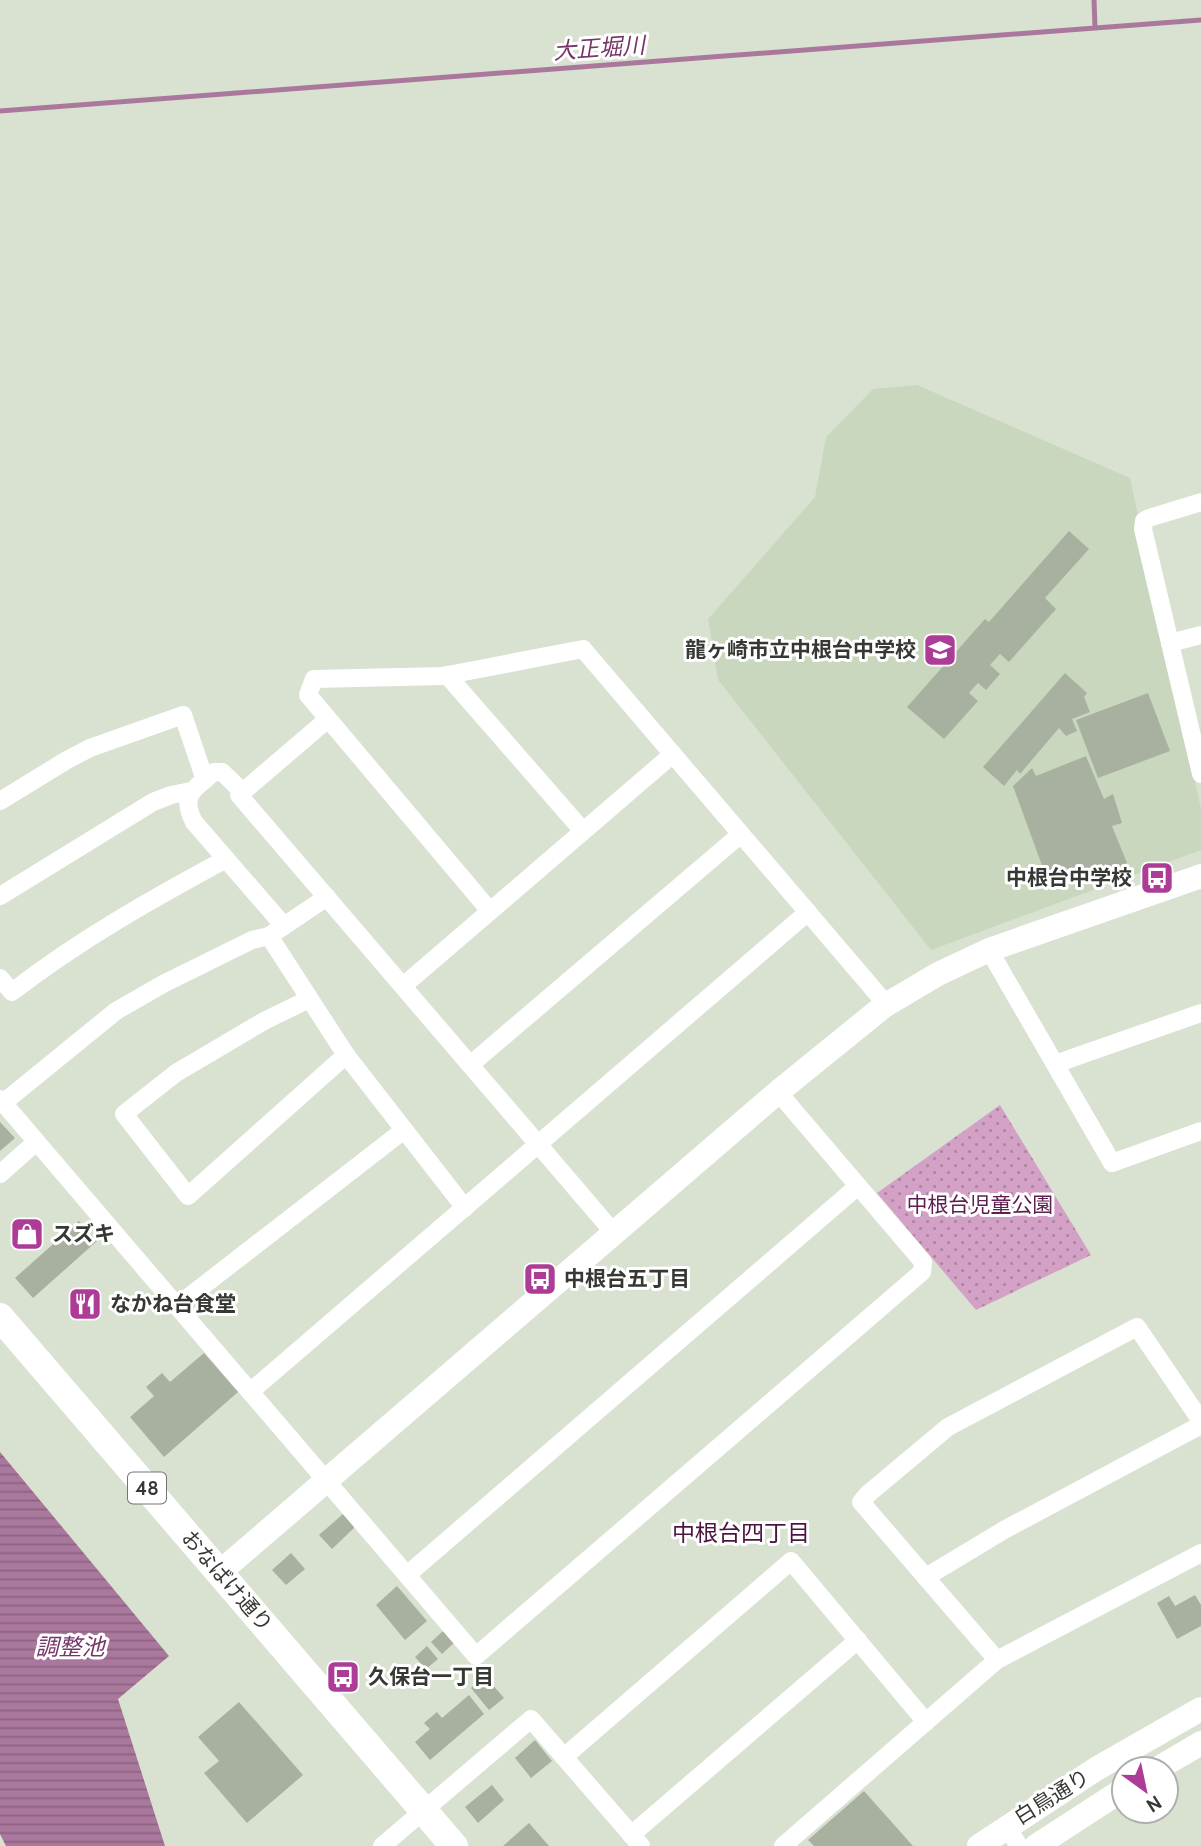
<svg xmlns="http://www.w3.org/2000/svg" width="1201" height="1846" font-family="Cabin,'Noto Sans JP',sans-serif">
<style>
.built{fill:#cad7bf}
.green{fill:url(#green-dots)}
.water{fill:url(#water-rules)}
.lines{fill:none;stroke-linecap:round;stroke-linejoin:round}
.stream{stroke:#aa789d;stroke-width:5}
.building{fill:#a8b1a0}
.street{stroke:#fff;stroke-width:18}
.secondary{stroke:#fff;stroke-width:24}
.primary{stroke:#fff;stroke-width:28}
.labels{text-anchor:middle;stroke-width:6;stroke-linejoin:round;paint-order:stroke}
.shield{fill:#fff;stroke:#727470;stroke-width:2}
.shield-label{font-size:19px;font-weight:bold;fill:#363933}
.poi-label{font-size:21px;font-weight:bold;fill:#363933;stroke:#fff;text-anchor:start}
.park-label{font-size:21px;fill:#5e2051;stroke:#fff}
.street-label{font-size:21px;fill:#363933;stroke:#fff}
.water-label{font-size:23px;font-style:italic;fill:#763668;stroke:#fff}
.neighbourhood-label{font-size:23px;fill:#4c1541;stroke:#fff}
</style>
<defs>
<pattern id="green-dots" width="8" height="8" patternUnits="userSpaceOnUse" patternTransform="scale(1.75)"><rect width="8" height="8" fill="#d4a1c6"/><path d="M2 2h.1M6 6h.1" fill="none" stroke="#ad84a1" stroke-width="1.8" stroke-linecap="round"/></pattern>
<pattern id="water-rules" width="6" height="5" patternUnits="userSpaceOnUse" patternTransform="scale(1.75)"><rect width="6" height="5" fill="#aa789d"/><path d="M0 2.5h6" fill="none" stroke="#8b6381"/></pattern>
</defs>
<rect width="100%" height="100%" fill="#d9e2d1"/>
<polygon class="built" points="917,385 1130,478 1201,809 1201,850 931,950 718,680 708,619 815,497 826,437 873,389"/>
<polygon class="green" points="1000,1105 1091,1255 976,1310 877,1193"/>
<polygon class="water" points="0,1452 169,1656 118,1699 165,1846 6,1846 0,1834"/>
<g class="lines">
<g class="stream">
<polyline points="1094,0 1095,27"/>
<polyline points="0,111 1201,20"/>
</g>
</g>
<g class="building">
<polygon points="1069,531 1089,549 1045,598 1056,609 1009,662 1000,654 990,665 1000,674 986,690 978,683 969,693 978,701 944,739 907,707 985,619 989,622"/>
<polygon points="1065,673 1087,693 1084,697 1090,712 1072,719 1077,731 1066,736 1059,728 1020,774 1017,770 1004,786 983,767"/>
<polygon points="1148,693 1170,751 1098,778 1076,720"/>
<polygon points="1086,756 1104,799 1113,794 1122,823 1112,826 1127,863 1104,872 1095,881 1079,885 1067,884 1051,890 1013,786 1032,768 1036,776"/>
<polygon points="0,1122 15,1138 0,1151"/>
<polygon points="79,1221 97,1241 33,1298 15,1278"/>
<polygon points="204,1353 238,1392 164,1457 130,1417 154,1396 146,1387 162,1373 170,1382"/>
<polygon points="343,1514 355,1527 332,1549 319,1535"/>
<polygon points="291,1553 305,1569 286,1585 272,1570"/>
<polygon points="397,1586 427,1621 405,1640 376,1605"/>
<polygon points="1195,1595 1201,1605 1201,1626 1177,1639 1157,1603 1169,1596 1175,1606"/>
<polygon points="443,1631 454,1643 442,1654 431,1642"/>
<polygon points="427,1646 438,1659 426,1669 415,1657"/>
<polygon points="485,1676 504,1698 489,1710 471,1688"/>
<polygon points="469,1695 484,1714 430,1760 415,1742 430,1729 424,1723 437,1712 442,1718"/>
<polygon points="239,1702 303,1775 247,1823 204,1773 219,1761 198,1737"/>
<polygon points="535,1740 552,1761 531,1778 515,1758"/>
<polygon points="492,1785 504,1800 478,1823 465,1807"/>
<polygon points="864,1791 913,1846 814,1846 808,1840"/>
<polygon points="529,1823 549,1846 503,1846"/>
</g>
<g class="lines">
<g class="street">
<polyline points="1201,502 1149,518 1144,521 1143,529 1201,774"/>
<polyline points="1170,643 1201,635"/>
<polyline points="447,675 583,831"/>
<polyline points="328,719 239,795 614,1233"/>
<path d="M243,792L222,772H214C194,789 180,795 194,822L284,926"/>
<polyline points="0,801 67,760 90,748 183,715 205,780"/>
<polyline points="0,896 153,802 171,795 191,791"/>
<polyline points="490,911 308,695 314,679 443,676 583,649 886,1004"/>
<polyline points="269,936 346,1055 465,1208"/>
<polyline points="989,950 1112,1163 1201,1131"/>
<path d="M0,978L12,992C79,940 152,899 226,859"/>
<polyline points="403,986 673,754"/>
<polyline points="309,999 264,1021 176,1073 124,1114 188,1196 346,1055"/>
<polyline points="1055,1064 1201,1013"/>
<polyline points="470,1065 741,834"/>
<polyline points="0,1099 476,1656 922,1272 923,1262 778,1092"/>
<polyline points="3,1103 116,1011 163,984 252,940 269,936 327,897"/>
<polyline points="0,1174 36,1142"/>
<polyline points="177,1306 404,1130"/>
<polyline points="250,1392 808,912"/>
<polyline points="407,1575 858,1186"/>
<polyline points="926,1577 1004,1530 1201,1425"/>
<polyline points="997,1660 861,1502 868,1494 948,1427 1137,1327 1201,1421"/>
<polyline points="564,1757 791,1561 926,1722"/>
<polyline points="1006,1826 1019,1846"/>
<polyline points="631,1835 858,1640"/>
<polyline points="382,1846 531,1719 641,1846"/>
<polyline points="783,1846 997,1660 1201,1553"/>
</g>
<g class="secondary">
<polyline points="220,1572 778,1092 884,1006 938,974 989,950 1201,876"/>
<polyline points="1157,1769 1201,1743"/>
<polyline points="979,1846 1096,1769 1201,1709"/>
<polyline points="1036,1846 1124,1789"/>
</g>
<polyline class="primary" points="0,1317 454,1846"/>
</g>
<defs>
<symbol id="school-square" viewBox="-11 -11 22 22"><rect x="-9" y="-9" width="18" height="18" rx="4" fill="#ad3c97" stroke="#fff"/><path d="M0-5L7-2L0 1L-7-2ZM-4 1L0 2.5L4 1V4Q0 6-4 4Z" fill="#fff"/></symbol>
<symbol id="bus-square" viewBox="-11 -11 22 22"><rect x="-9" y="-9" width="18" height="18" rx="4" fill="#ad3c97" stroke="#fff"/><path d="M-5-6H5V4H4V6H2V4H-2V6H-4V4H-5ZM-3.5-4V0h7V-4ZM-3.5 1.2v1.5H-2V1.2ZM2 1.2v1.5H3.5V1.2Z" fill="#fff"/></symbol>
<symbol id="shop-square" viewBox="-11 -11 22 22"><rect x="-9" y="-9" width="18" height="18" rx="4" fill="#ad3c97" stroke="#fff"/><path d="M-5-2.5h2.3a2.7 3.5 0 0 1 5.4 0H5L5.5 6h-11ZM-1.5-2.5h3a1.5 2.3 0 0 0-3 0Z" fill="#fff"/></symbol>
<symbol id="restaurant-square" viewBox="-11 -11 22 22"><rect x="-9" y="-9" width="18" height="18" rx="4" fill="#ad3c97" stroke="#fff"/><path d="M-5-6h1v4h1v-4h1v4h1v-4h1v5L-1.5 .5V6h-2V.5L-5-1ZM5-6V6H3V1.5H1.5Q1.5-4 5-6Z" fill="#fff"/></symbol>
</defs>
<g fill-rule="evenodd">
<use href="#school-square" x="921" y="631" width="38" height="38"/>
<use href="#bus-square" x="1138" y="859" width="38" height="38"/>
<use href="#shop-square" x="8" y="1215" width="38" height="38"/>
<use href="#bus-square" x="521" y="1260" width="38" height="38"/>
<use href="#restaurant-square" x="66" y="1285" width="38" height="38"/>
<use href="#bus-square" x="324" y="1658" width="38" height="38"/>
</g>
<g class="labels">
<rect class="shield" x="128" y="1472.5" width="38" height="31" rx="5"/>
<g class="shield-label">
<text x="147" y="1495">48</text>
</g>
<g class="poi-label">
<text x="916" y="657" text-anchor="end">龍ヶ崎市立中根台中学校</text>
<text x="1132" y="885" text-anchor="end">中根台中学校</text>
<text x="52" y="1241">スズキ</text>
<text x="564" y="1286">中根台五丁目</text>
<text x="110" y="1311">なかね台食堂</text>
<text x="368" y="1684">久保台一丁目</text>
</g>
<g class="park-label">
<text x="980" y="1212">中根台児童公園</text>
</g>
<g class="street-label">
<text transform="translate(227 1581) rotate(49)" y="7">おなばけ通り</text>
<text transform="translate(1052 1797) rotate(-32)" y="7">白鳥通り</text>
</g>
<g class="water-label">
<text transform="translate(599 48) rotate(-4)" y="8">大正堀川</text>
<text x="70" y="1655">調整池</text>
</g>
<g class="neighbourhood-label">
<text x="741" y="1541">中根台四丁目</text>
</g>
</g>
<g transform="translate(1145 1790) rotate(147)"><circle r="33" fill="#ffffff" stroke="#afb0ad" stroke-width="2"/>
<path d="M0-5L12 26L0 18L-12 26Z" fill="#ad3c97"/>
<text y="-10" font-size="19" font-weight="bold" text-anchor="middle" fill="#363933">N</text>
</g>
</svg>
